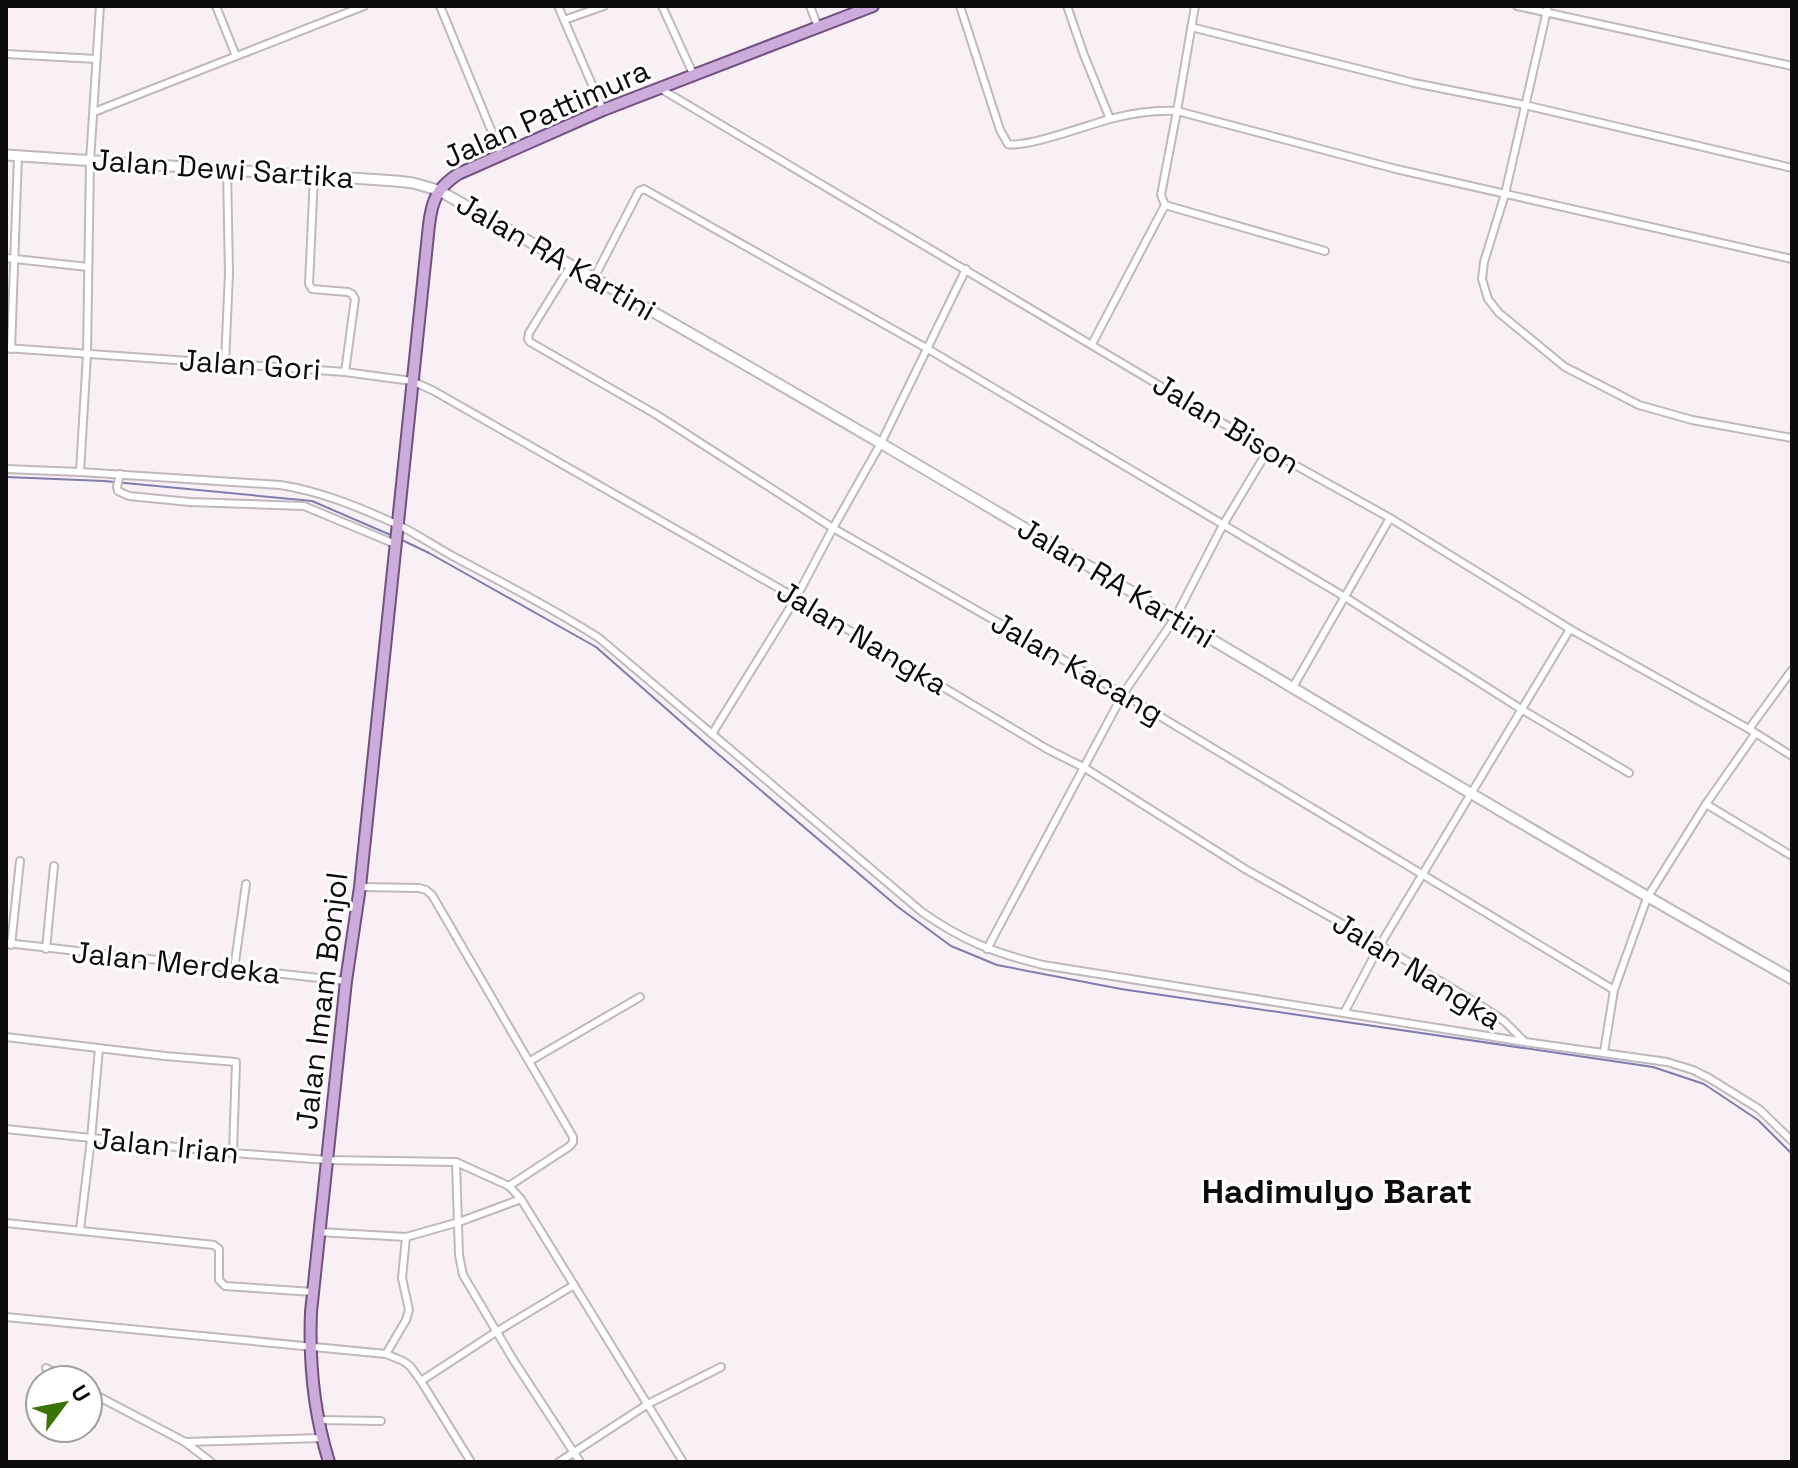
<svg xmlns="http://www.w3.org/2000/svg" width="1798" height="1468" font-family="'Space Grotesk',sans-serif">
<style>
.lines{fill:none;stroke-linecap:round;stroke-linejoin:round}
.stream{stroke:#7d7cad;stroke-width:2}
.street-casing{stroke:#c0b8bc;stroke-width:10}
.secondary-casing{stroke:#c0b8bc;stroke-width:13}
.primary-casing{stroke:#725082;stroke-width:14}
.street{stroke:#fff;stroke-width:6}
.secondary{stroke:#fff;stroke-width:9}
.primary{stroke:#cbacda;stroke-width:10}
.labels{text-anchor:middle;stroke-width:6;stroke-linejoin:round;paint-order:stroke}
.street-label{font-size:30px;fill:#0e0b0d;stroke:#fff}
.quarter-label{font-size:34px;font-weight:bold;fill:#0e0b0d;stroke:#fff}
</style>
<rect width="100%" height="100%" fill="#f8f0f4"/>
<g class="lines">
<g class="stream">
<polyline points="6,477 104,481 312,501 393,536"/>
<polyline points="402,540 429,553 596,647 704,742 898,907 951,946 997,965 1121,989 1653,1067 1704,1084 1758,1120 1792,1154"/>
</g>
<defs>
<g id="street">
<polyline points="216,6 236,56"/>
<polyline points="440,6 501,154"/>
<polyline points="558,6 603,110"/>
<polyline points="662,6 694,76"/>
<polyline points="810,6 818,27"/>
<path d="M960,6L1000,130L1008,144C1026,148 1088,125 1110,119C1133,113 1154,110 1177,111L1161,195L1165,205L1325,251"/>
<polyline points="1067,6 1084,55 1110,119"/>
<polyline points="1195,6 1177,111 1396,169 1792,259"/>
<polyline points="1517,6 1792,66"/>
<polyline points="1548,6 1505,194 1484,262 1482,279 1488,299 1499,313 1565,367 1639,405 1692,420 1792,438"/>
<polyline points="564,20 604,6"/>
<polyline points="1191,27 1414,83 1525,105 1792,168"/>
<polyline points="6,54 96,59"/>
<polyline points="661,89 1268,450 1390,518 1570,629 1749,729 1792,756"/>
<polyline points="94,112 364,6"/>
<polyline points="314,176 309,284 312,289 348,292 352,294 355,299 345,372"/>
<polyline points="6,258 88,267"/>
<polyline points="571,265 529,333 528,339 530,342 657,415 833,528 1123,694 1614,990"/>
<polyline points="594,278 639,191 644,189 928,349 1345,597 1521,709 1629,773"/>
<polyline points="1092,344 1165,205"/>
<polyline points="6,348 345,372 412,381 434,391 796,598 921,674 1047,749 1085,768 1245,869 1380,945 1478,1004 1504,1021 1523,1040"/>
<polyline points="11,349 18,156"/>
<polyline points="225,363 229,273 227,169"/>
<path d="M6,469L80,472L280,485C320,491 359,507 396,524C418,534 438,549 460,560C507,585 554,609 599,638L922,912C963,941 995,953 1043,965L1525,1042L1667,1062L1693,1070L1709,1078L1759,1109L1792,1141"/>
<polyline points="80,472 87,354 90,161 100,6"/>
<polyline points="120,474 117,487 118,491 129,496 190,502 304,506 395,544"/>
<polyline points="1293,687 1390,518"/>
<polyline points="1749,729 1792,670"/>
<polyline points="712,734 796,598 833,528 881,443 966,269"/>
<polyline points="1706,804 1792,856"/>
<polyline points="360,887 419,888 426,890 432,895 573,1137 573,1142 570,1146 509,1186"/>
<polyline points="6,943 346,981"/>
<polyline points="11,945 20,861"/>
<polyline points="46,949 54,866"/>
<polyline points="987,949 1123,694 1175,618 1223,525 1268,450"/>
<polyline points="234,969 246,884"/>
<polyline points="1344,1013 1380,945 1570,629"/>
<polyline points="6,1037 165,1056 236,1062 233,1153"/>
<polyline points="1604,1052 1614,990 1647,898 1706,804 1755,734"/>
<polyline points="530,1061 640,997"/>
<polyline points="6,1129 233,1153 327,1160 456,1162 509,1186 521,1199 683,1462"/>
<polyline points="456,1162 459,1255 463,1275 514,1361 580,1462"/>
<polyline points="6,1223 214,1245 219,1249 219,1280 225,1286 313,1292"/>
<polyline points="80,1230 91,1139 99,1048"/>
<polyline points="319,1232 406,1237 459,1222 521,1199"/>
<polyline points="6,1317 386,1354 403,1361 410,1366 421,1381 471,1462"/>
<polyline points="386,1354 406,1320 409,1310 402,1278 406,1237"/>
<polyline points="46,1368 68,1380"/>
<polyline points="421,1381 496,1332 574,1285"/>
<polyline points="88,1391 185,1442 211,1462"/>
<polyline points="319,1420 381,1421"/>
<polyline points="185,1442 322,1438"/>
<polyline points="559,1462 648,1404 721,1367"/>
</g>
<path id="secondary" d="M6,155L396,181L413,183L438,190C587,274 735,358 882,444C1186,622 1485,806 1792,979"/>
<path id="primary" d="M329,1462C314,1414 309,1362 311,1312L346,981L360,887L429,225C432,200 437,188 458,174L603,110L873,6"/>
</defs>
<use href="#street" class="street-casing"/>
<use href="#secondary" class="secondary-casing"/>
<use href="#primary" class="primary-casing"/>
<use href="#street" class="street"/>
<use href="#secondary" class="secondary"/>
<use href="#primary" class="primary"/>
</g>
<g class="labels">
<g class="street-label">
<text transform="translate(546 114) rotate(-24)" y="10">Jalan Pattimura</text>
<text transform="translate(223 169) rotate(4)" y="10">Jalan Dewi Sartika</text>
<text transform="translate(556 257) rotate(30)" y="10">Jalan RA Kartini</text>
<text transform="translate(250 365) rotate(4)" y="10">Jalan Gori</text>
<text transform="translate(1226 424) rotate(31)" y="10">Jalan Bison</text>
<text transform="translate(1116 583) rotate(31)" y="10">Jalan RA Kartini</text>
<text transform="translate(862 638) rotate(31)" y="10">Jalan Nangka</text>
<text transform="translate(1077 668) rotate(30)" y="10">Jalan Kacang</text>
<text transform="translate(176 963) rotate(6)" y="10">Jalan Merdeka</text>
<text transform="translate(1417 971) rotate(32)" y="10">Jalan Nangka</text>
<text transform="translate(322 1001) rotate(-83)" y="10">Jalan Imam Bonjol</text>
<text transform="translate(166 1146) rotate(6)" y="10">Jalan Irian</text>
</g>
<g class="quarter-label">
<text x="1337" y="1203">Hadimulyo Barat</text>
</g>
</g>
<rect width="1798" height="1468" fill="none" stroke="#0e0b0d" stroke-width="16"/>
<g transform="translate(64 1404) rotate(58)"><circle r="38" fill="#ffffff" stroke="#9f9d9e" stroke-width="2"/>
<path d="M0-6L14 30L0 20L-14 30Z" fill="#3b7404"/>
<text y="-12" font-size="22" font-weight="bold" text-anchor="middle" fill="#0e0b0d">U</text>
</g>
</svg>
